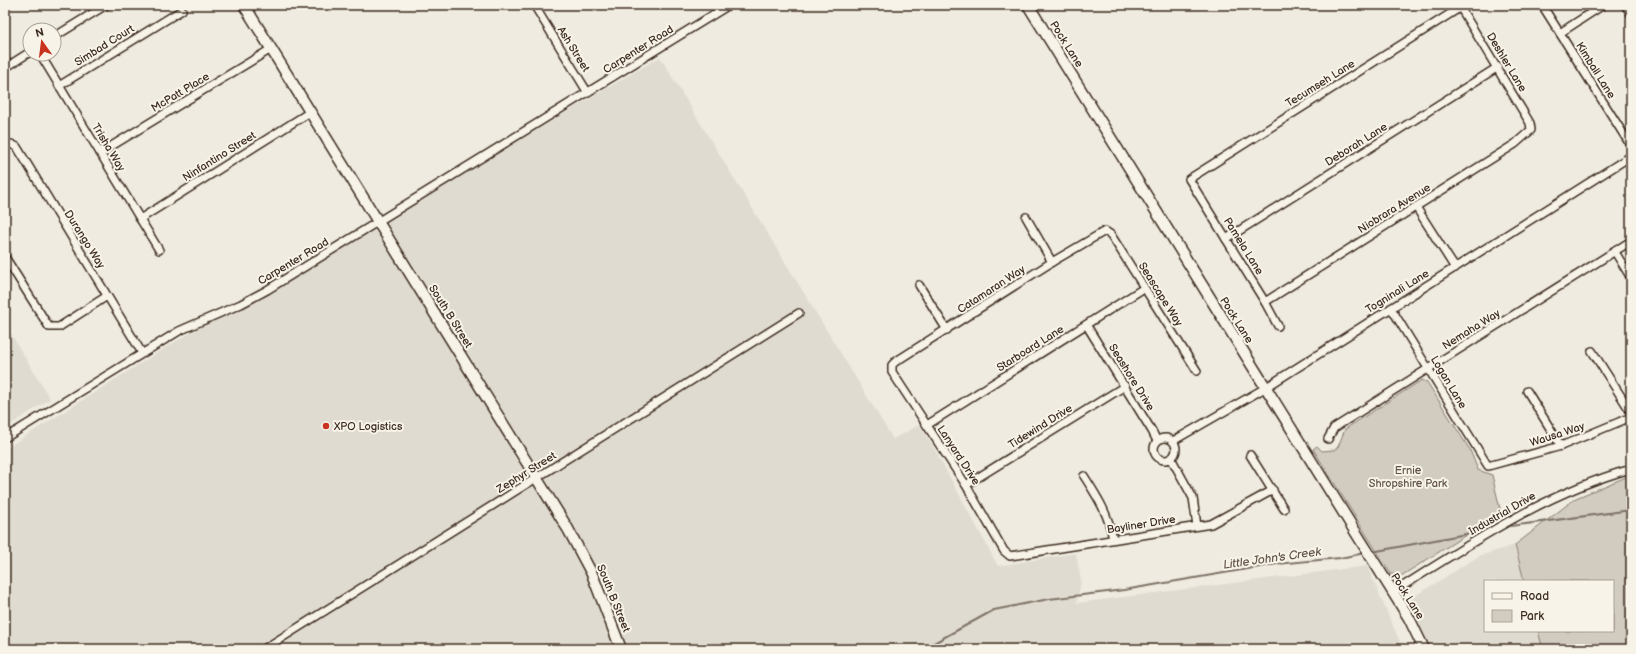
<svg xmlns="http://www.w3.org/2000/svg" width="1636" height="654" font-family="'Balsamiq Sans',sans-serif">
<style>
.built{fill:#e0dbd0}
.green{fill:#d1cbc0;stroke:#867a6f}
.lines{fill:none;stroke-linecap:round;stroke-linejoin:round}
.stream{stroke:#7e7266;stroke-width:2}
.street-casing{stroke:#3b2a1e;stroke-width:10}
.secondary-casing{stroke:#3b2a1e;stroke-width:13}
.street{stroke:#f7f3e8;stroke-width:7}
.secondary{stroke:#f7f3e8;stroke-width:10}
.poi-dot{fill:#c8321e;stroke:#f7f3e8;stroke-width:1.5}
.labels{text-anchor:middle;stroke-width:4;stroke-linejoin:round;paint-order:stroke}
.street-label{font-size:11px;fill:#3b2a1e;stroke:#f7f3e8}
.poi-label{font-size:11px;fill:#3b2a1e;stroke:#f7f3e8;text-anchor:start}
.park-label{font-size:11px;fill:#605246;stroke:#f7f3e8}
.water-label{font-size:12px;font-style:italic;fill:#625448;stroke:#f7f3e8}
</style>
<rect width="100%" height="100%" fill="#efebe0"/>
<filter id="ink" filterUnits="userSpaceOnUse"><feTurbulence type="fractalNoise" baseFrequency=".025" numOctaves="2"/><feDisplacementMap in="SourceGraphic" scale="8" xChannelSelector="R" yChannelSelector="G"/><feConvolveMatrix kernelMatrix="1 2 1 2 8 2 1 2 1" color-interpolation-filters="sRGB"/></filter>
<g filter="url(#ink)">
<g class="built">
<polygon points="660,57 893,439 919,425 933,446 998,566 1076,553 1081,581 1077,603 1367,566 1403,649 5,649 5,449 168,346"/>
<polygon points="5,324 50,399 5,428"/>
<polygon points="1515,545 1524,581 1485,581 1485,631 1538,631 1543,649 1428,649 1410,599 1479,556"/>
</g>
<g class="green">
<polygon points="1422,380 1427,382 1470,450 1478,470 1492,475 1501,513 1401,576 1391,574 1313,449 1317,446 1322,451 1334,450 1338,447 1345,429"/>
<polygon points="1631,475 1631,649 1543,649 1538,631 1613,631 1613,581 1524,581 1515,545 1576,498"/>
</g>
<g class="lines">
<g class="stream">
<polyline points="1503,527 1631,510"/>
<polyline points="1372,552 1487,530"/>
<polyline points="923,649 994,610 1049,599 1124,590 1277,564 1340,558 1365,553"/>
</g>
<defs>
<g id="street">
<polyline points="534,5 588,93"/>
<polyline points="1542,5 1631,146"/>
<polyline points="1625,5 1631,14"/>
<polyline points="1560,33 1603,5"/>
<polyline points="54,37 106,5"/>
<polyline points="40,54 159,250"/>
<polyline points="5,68 30,52"/>
<polyline points="59,86 182,10"/>
<polyline points="5,144 11,144 17,147 142,353"/>
<polyline points="100,153 271,49"/>
<polyline points="1416,207 1455,268"/>
<polyline points="1026,217 1052,262"/>
<polyline points="140,219 310,112"/>
<polyline points="1226,239 1498,67"/>
<polyline points="1615,252 1631,278"/>
<polyline points="5,257 49,327 59,327 107,296"/>
<polyline points="919,285 947,330"/>
<polyline points="1265,302 1515,144 1531,130 1530,123 1460,7"/>
<polyline points="1391,308 1488,466 1561,446 1631,417"/>
<polyline points="1087,326 1152,431 1157,441"/>
<polyline points="1278,326 1265,302 1189,179 1464,5"/>
<polyline points="1592,351 1631,412"/>
<polyline points="1197,371 1111,235 1105,231 1052,262 895,362 892,365 892,372 966,485 1004,551 1010,556 1211,524 1273,490"/>
<polyline points="1527,391 1561,446"/>
<polyline points="927,425 1144,288"/>
<circle cx="1165" cy="449" r="11"/>
<polyline points="5,438 179,331 241,304 267,290 729,5"/>
<polyline points="1328,439 1334,428 1631,241"/>
<polyline points="1173,441 1265,388 1631,156"/>
<polyline points="1250,455 1284,509"/>
<polyline points="1171,458 1193,498 1197,526"/>
<path d="M1084,476C1098,498 1108,513 1113,539"/>
<polyline points="966,485 1125,386"/>
<path d="M1392,593C1468,545 1544,493 1631,469"/>
<polyline points="264,649 799,313"/>
</g>
<g id="secondary">
<polyline points="244,5 568,529 592,574 621,649"/>
<polyline points="1028,5 1409,618 1424,649"/>
</g>
</defs>
<use href="#street" class="street-casing"/>
<use href="#secondary" class="secondary-casing"/>
<use href="#street" class="street"/>
<use href="#secondary" class="secondary"/>
</g>
</g>
<circle class="poi-dot" cx="326" cy="426" r="4"/>
<g class="labels">
<g class="street-label">
<text transform="translate(1067 44) rotate(58)" y="4">Pock Lane</text>
<text transform="translate(104 45) rotate(-32)" y="4">Simbad Court</text>
<text transform="translate(574 49) rotate(58)" y="4">Ash Street</text>
<text transform="translate(638 49) rotate(-32)" y="4">Carpenter Road</text>
<text transform="translate(1507 62) rotate(59)" y="4">Deshler Lane</text>
<text transform="translate(1596 70) rotate(58)" y="4">Kimball Lane</text>
<text transform="translate(1320 83) rotate(-32)" y="4">Tecumseh Lane</text>
<text transform="translate(180 92) rotate(-31)" y="4">McPatt Place</text>
<text transform="translate(1356 144) rotate(-32)" y="4">Deborah Lane</text>
<text transform="translate(109 147) rotate(59)" y="4">Trisha Way</text>
<text transform="translate(219 156) rotate(-32)" y="4">Ninfantino Street</text>
<text transform="translate(1394 208) rotate(-32)" y="4">Niobrara Avenue</text>
<text transform="translate(85 239) rotate(58)" y="4">Durango Way</text>
<text transform="translate(1244 246) rotate(58)" y="4">Pamela Lane</text>
<text transform="translate(293 261) rotate(-31)" y="4">Carpenter Road</text>
<text transform="translate(991 289) rotate(-33)" y="4">Catamaran Way</text>
<text transform="translate(1397 291) rotate(-32)" y="4">Togninali Lane</text>
<text transform="translate(1161 294) rotate(58)" y="4">Seascape Way</text>
<text transform="translate(451 316) rotate(58)" y="4">South B Street</text>
<text transform="translate(1237 320) rotate(58)" y="4">Pock Lane</text>
<text transform="translate(1471 329) rotate(-32)" y="4">Nemaha Way</text>
<text transform="translate(1030 348) rotate(-32)" y="4">Starboard Lane</text>
<text transform="translate(1132 377) rotate(58)" y="4">Seashore Drive</text>
<text transform="translate(1449 382) rotate(59)" y="4">Logan Lane</text>
<text transform="translate(1040 426) rotate(-32)" y="4">Tidewind Drive</text>
<text transform="translate(1557 434) rotate(-18)" y="4">Wausa Way</text>
<text transform="translate(959 455) rotate(57)" y="4">Lanyard Drive</text>
<text transform="translate(526 472) rotate(-32)" y="4">Zephyr Street</text>
<text transform="translate(1502 513) rotate(-30)" y="4">Industrial Drive</text>
<text transform="translate(1141 524) rotate(-9)" y="4">Bayliner Drive</text>
<text transform="translate(1408 596) rotate(58)" y="4">Pock Lane</text>
<text transform="translate(614 598) rotate(68)" y="4">South B Street</text>
</g>
<g class="poi-label">
<text x="334" y="430">XPO Logistics</text>
</g>
<g class="park-label">
<text x="1408" y="474">Ernie<tspan x="1408" dy="13">Shropshire Park</tspan></text>
</g>
<g class="water-label">
<text transform="translate(1272 558) rotate(-8)" y="4">Little John's Creek</text>
</g>
</g>
<rect width="1636" height="654" fill="none" stroke="#f7f3e8" stroke-width="20"/>
<rect x="10" y="10" width="1616" height="634" fill="none" stroke="#3b2a1e" stroke-width="1.5" filter="url(#ink)"/>
<rect x="1484" y="580" width="130" height="52" fill="#f7f3e8" stroke="#aca397"/>
<rect x="1492" y="593" width="20" height="6" fill="#f7f3e8" stroke="#aca397"/>
<text x="1520" y="600" font-size="12" fill="#3b2a1e">Road</text>
<rect x="1492" y="610" width="20" height="12" fill="#d1cbc0" stroke="#aca397"/>
<text x="1520" y="620" font-size="12" fill="#3b2a1e">Park</text>
<g transform="translate(42 42) rotate(346)"><circle r="19" fill="#f7f3e8" stroke="#aca397"/>
<path d="M0-3L7 15L0 10L-7 15Z" fill="#c8321e"/>
<text y="-6" font-size="11" font-weight="bold" text-anchor="middle" fill="#3b2a1e">N</text>
</g>
</svg>
